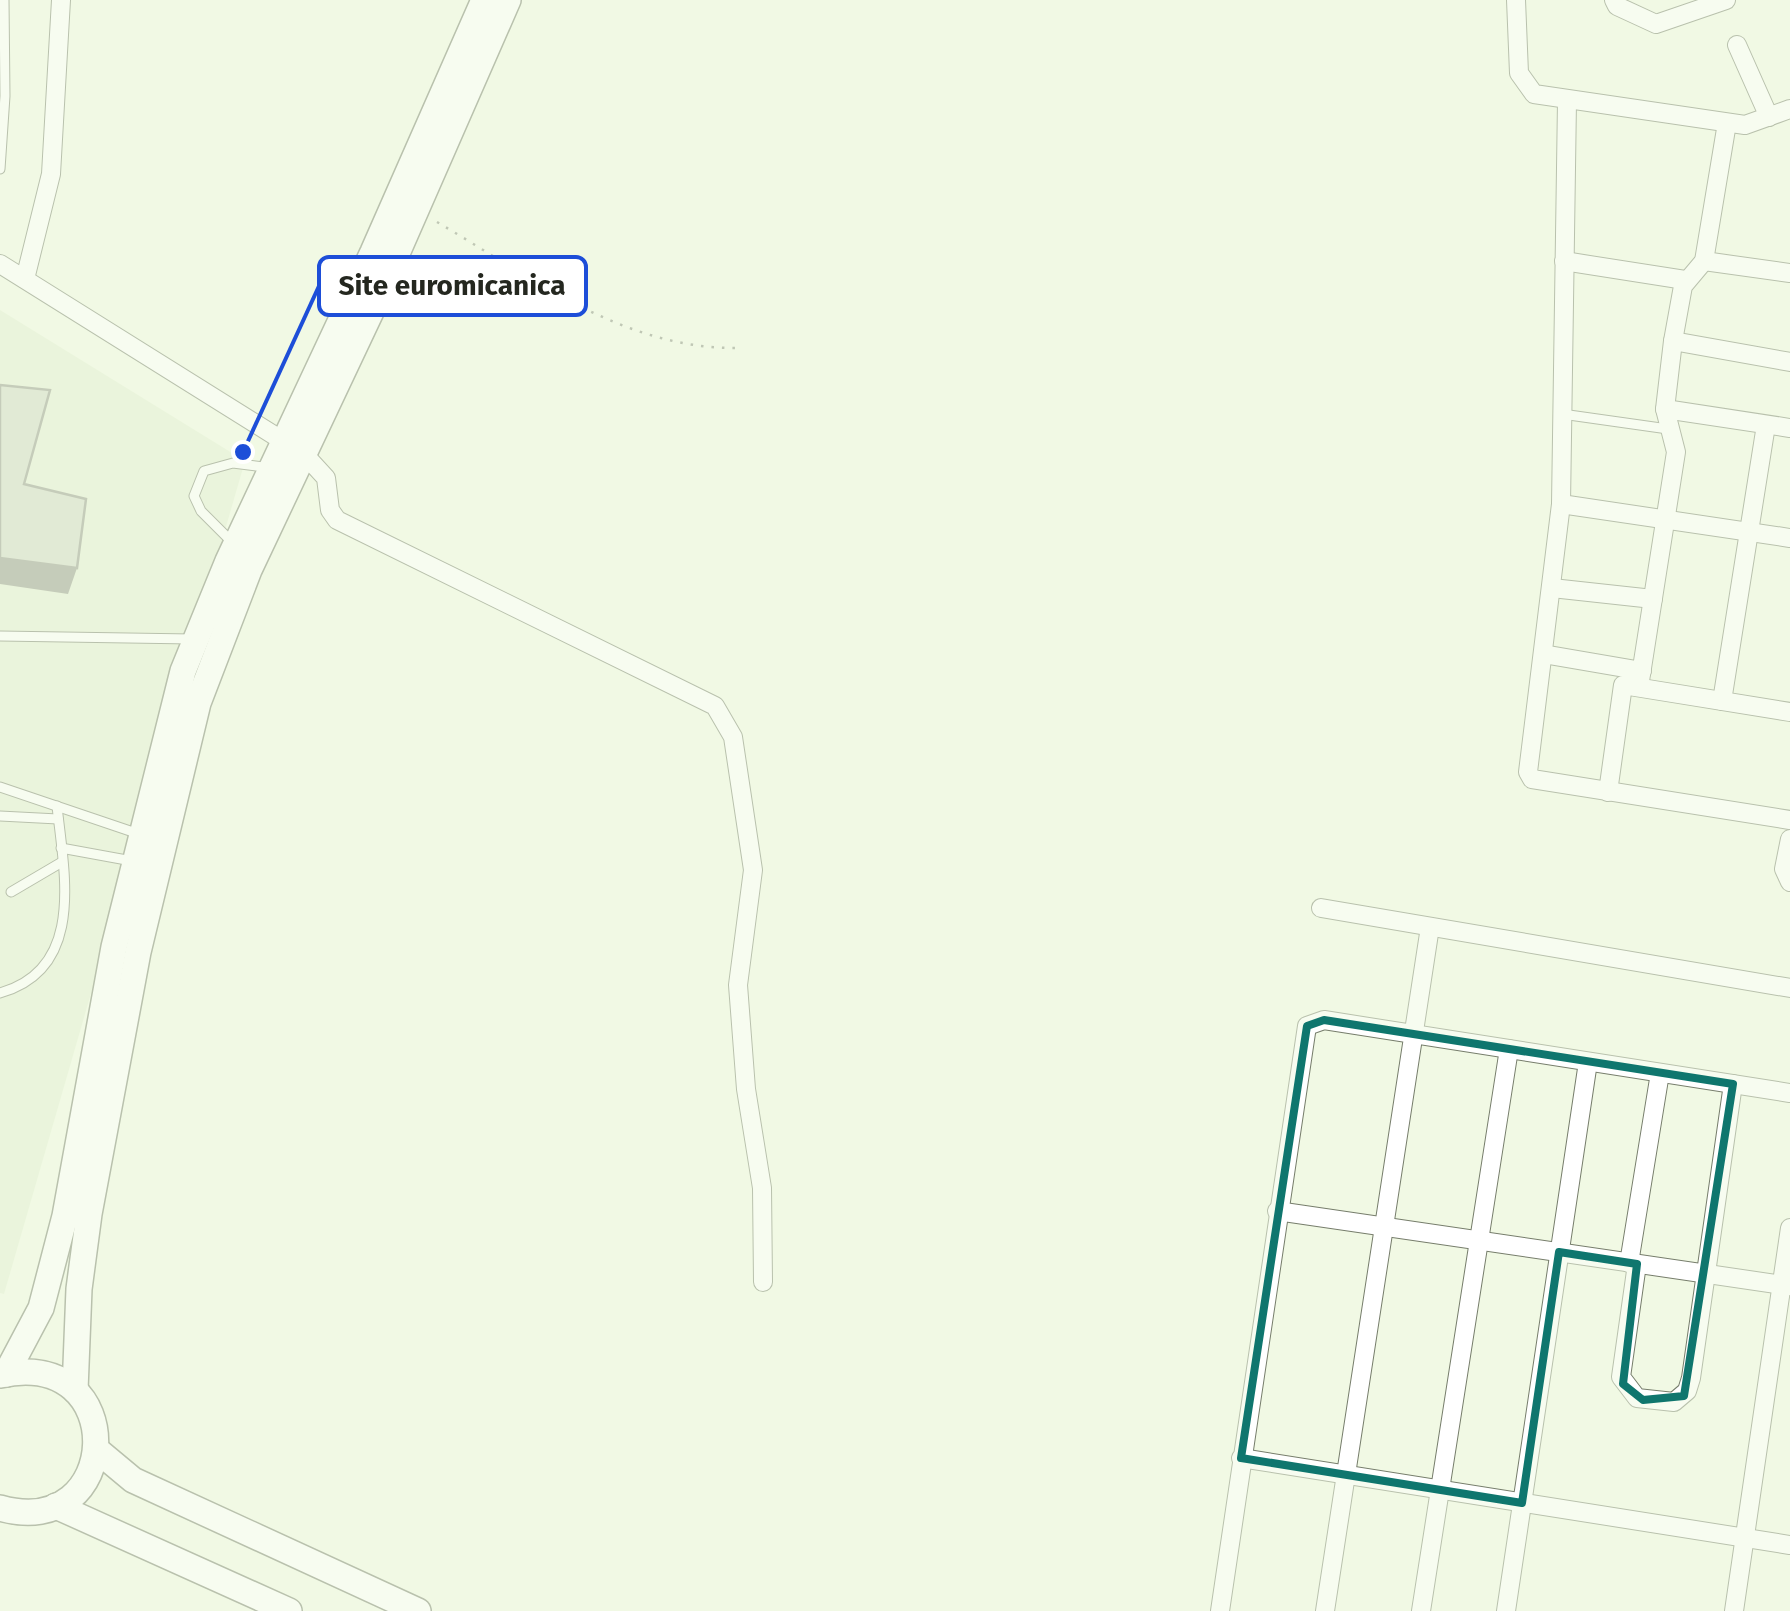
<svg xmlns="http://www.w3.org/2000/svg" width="1790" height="1611" font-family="'Fira Sans',sans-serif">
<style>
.built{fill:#e3eed2}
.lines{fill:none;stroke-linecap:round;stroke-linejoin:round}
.lane-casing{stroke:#767d6b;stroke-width:11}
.street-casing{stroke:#767d6b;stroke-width:20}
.secondary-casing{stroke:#767d6b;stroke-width:28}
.path{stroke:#858b7d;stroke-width:2.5;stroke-dasharray:2.5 8;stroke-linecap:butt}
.lane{stroke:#fff;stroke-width:9}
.street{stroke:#fff;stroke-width:18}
.secondary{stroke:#fff;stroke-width:25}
.shaded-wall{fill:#919688}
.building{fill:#cfd7c3;stroke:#919688;stroke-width:2.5}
.marked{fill:none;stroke:#0f766e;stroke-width:8;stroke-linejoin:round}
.leader{fill:none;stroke:#1d4ed8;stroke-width:4}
.callout-dot{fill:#1d4ed8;stroke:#fff;stroke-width:4}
.callout{fill:#fff;stroke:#1d4ed8;stroke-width:4}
.callout-label{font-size:28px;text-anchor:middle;font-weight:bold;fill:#24271f}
</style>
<rect width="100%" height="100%" fill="#f1f9e4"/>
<polygon class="built" points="0,310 245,461 4,1294 0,1293"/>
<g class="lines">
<defs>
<g id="lane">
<polyline points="0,169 5,96 4,0"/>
<polyline points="1562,414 1668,429"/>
<polyline points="234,544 201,511 194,496 204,471 233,463 271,468"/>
<polyline points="0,636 192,639"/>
<polyline points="0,787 139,834"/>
<polyline points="0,816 58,819"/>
<polyline points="61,848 132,861"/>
<polyline points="11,892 62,862"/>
<path d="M0,993C86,969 64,873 57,806"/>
</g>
<g id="street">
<polyline points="1516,0 1519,73 1534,94 1745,125 1790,109"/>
<polyline points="1614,0 1617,6 1656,24 1726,0"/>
<polyline points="1737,45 1769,117"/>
<polyline points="1567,101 1561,504 1528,772 1532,779 1790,820"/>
<polyline points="1564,261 1685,280"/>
<polyline points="1704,261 1790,273"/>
<polyline points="0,264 304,454 326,478 330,510 337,520 715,706 733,737 753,870 738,985 746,1089 762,1188 763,1282"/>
<polyline points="25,279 51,174 61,0"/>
<polyline points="1673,341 1790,362"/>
<polyline points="1665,409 1790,428"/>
<polyline points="1561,504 1790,538"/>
<polyline points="1552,588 1653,599"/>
<polyline points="1543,654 1642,671"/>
<polyline points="1639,687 1676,452 1665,409 1673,341 1683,286 1704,261 1727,123"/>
<polyline points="1722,701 1766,425"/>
<polyline points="1608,792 1623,685 1790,712"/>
<polyline points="1790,839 1784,869 1790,882"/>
<polyline points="1321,908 1790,988"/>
<polyline points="1277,1211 1790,1286"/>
<polyline points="1629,1263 1660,1073"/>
<polyline points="1637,1264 1621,1377 1637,1398 1674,1402 1687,1391 1691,1378 1733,1084"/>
<polyline points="1241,1458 1790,1545"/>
<polyline points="1220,1611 1307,1026 1324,1020 1790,1093"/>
<polyline points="1325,1611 1430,927"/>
<polyline points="1421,1611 1509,1049"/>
<polyline points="1506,1611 1588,1062"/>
<polyline points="1734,1611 1790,1228"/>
</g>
<g id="secondary">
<polyline points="6,1374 41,1308 65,1216 114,947 183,671 228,561 373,252 484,0"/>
<path d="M0,1375C132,1346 123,1543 0,1508"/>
<polyline points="75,1390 79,1289 89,1214 138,952 198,703 249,570 377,299 508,0"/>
<polyline points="97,1450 133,1480 418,1611"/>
<polyline points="56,1506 289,1611"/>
</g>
</defs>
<use href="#lane" class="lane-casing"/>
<use href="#street" class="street-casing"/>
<use href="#secondary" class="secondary-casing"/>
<path class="path" d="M437,222C531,277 623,349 737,348"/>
<use href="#lane" class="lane"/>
<use href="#street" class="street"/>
<use href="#secondary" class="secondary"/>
</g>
<polygon class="shaded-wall" points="0,558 77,568 68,594 0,584"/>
<polygon class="building" points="0,385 50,390 24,484 86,499 77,568 0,558"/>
<path d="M0 0H1790V1611H0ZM1324,1020L1733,1084L1684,1396L1643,1400L1623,1384L1637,1264L1559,1252L1522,1503L1241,1458L1307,1026Z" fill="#f1f9e4" fill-opacity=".55" fill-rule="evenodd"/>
<path class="marked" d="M1324,1020L1733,1084L1684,1396L1643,1400L1623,1384L1637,1264L1559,1252L1522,1503L1241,1458L1307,1026Z"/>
<path class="leader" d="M243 452L319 286"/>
<circle class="callout-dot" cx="243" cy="452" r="10"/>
<rect class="callout" x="319" y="257" width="267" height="58" rx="10"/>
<g class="callout-label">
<text x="452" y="295">Site euromicanica</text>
</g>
</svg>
